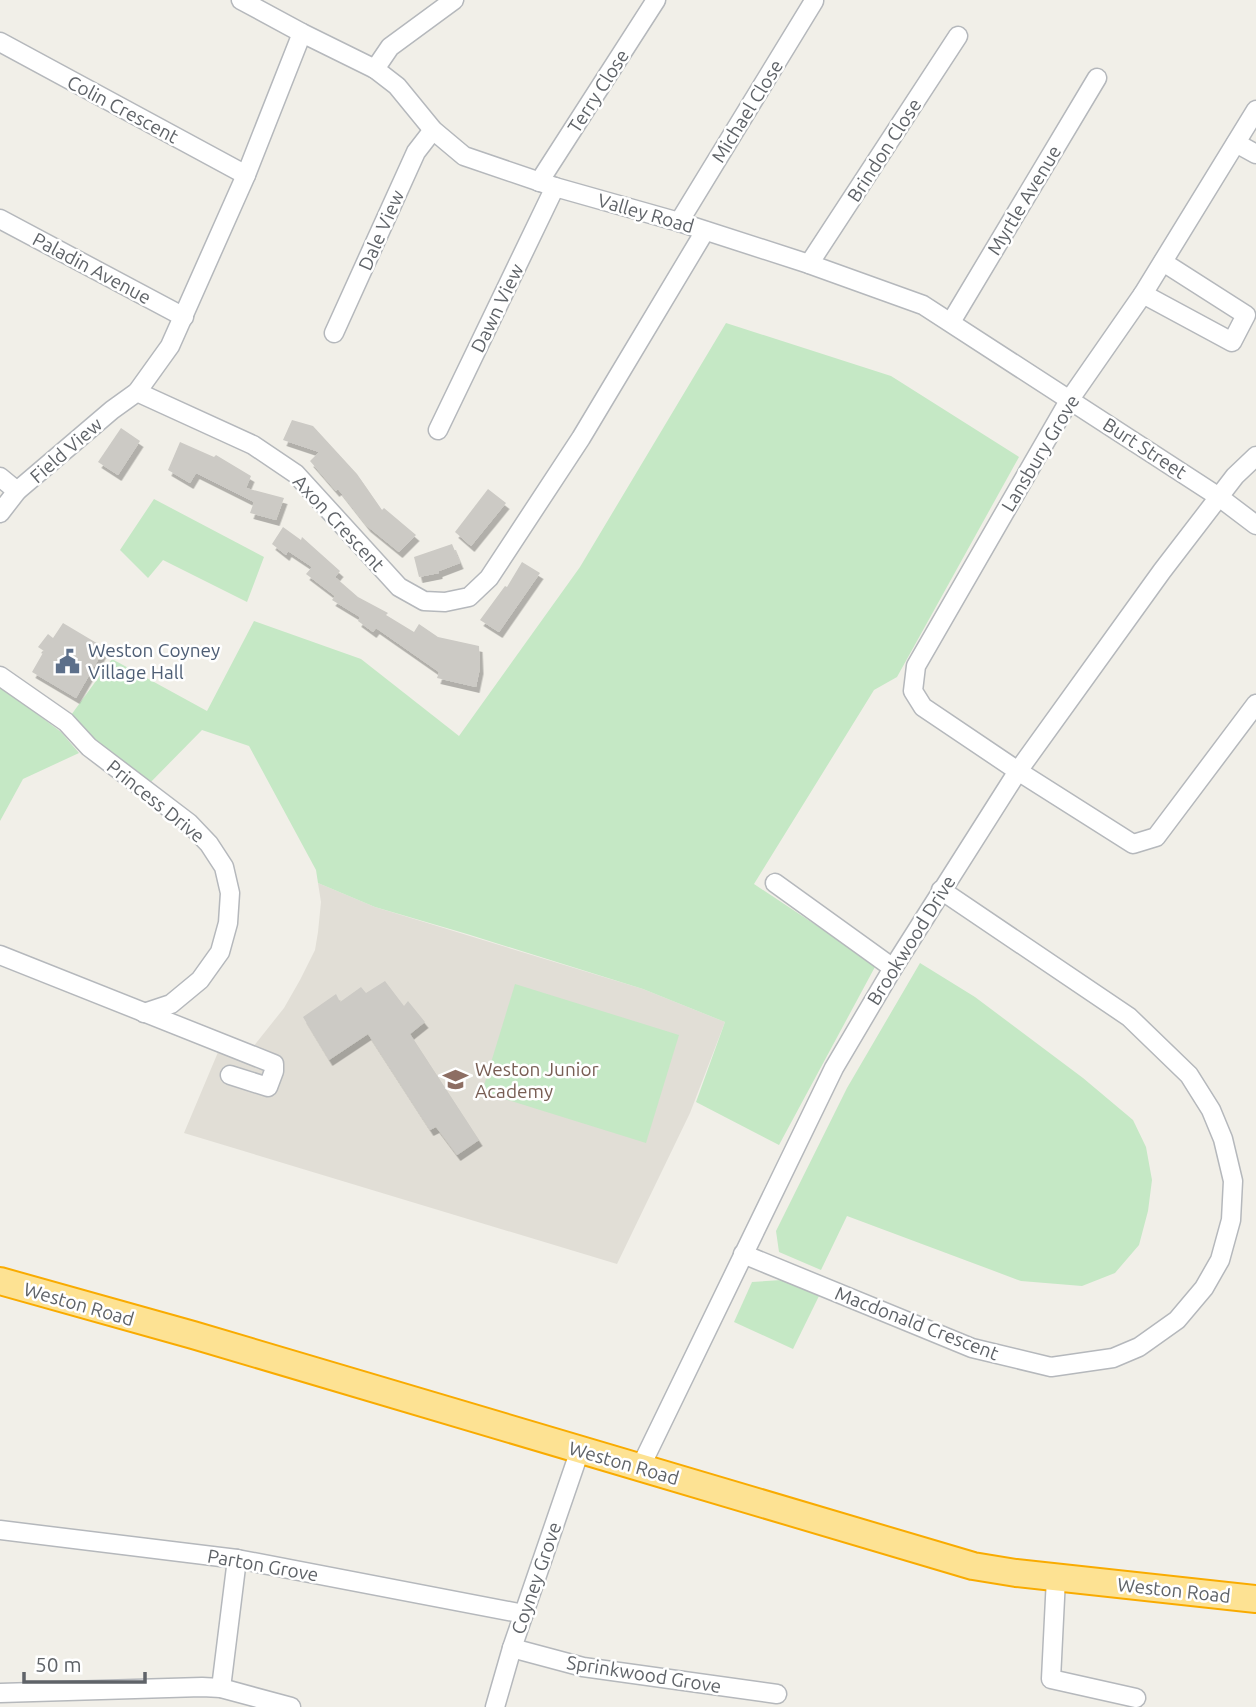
<svg xmlns="http://www.w3.org/2000/svg" width="1256" height="1707" font-family="Ubuntu,sans-serif">
<style>
.education{fill:#e1ded6}
.green{fill:#c5e8c5}
.building{fill:#cccac5;filter:url(#shadow)}
.lines{fill:none;stroke-linecap:round;stroke-linejoin:round}
.minor-casing{stroke:#b5b8bc;stroke-width:21}
.highway-casing{stroke:#f9ab00;stroke-width:30}
.minor{stroke:#fff;stroke-width:18}
.highway{stroke:#fde293;stroke-width:26}
.labels{text-anchor:middle;stroke-width:5;stroke-linejoin:round;paint-order:stroke}
.street-label{font-size:19px;fill:#5f6368;stroke:#fff}
.service-label{font-size:19px;fill:#4e5e75;stroke:#fff;text-anchor:start}
.education-label{font-size:19px;fill:#785e54;stroke:#fff;text-anchor:start}
</style>
<defs>
<filter id="shadow"><feDropShadow dx="3.5" dy="6" stdDeviation="0" flood-color="#0004"/></filter>
</defs>
<rect width="100%" height="100%" fill="#f1efe8"/>
<polygon class="education" points="318,883 375,907 643,989 725,1022 690,1113 617,1264 184,1133 224,1038 253,1047 284,1008 300,980 315,950 318,932 321,902"/>
<g class="green">
<polygon points="726,323 891,376 1019,457 897,677 874,690 754,884 876,965 779,1145 696,1102 725,1022 643,989 467,934 375,907 318,883 316,870 249,746 202,730 144,789 66,722 112,659 207,711 254,621 361,659 459,736 580,567"/>
<polygon points="154,499 264,557 247,602 163,560 148,578 120,550"/>
<polygon points="0,686 61,732 79,753 23,779 0,821"/>
<polygon points="920,963 975,997 1083,1078 1133,1120 1146,1147 1152,1180 1148,1211 1139,1245 1115,1273 1082,1286 1021,1281 847,1216 821,1270 779,1252 776,1231 847,1088"/>
<polygon points="515,984 679,1035 646,1143 482,1092"/>
<polygon points="782,1280 819,1296 793,1349 734,1322 752,1282"/>
</g>
<g class="building">
<polygon points="292,420 313,426 357,474 382,510 384,508 416,535 399,552 367,526 338,489 336,491 310,461 319,452 283,440"/>
<polygon points="121,428 140,441 118,475 98,462"/>
<polygon points="180,442 214,457 216,455 251,476 246,488 284,498 276,520 250,513 254,502 196,473 190,483 168,470"/>
<polygon points="488,489 506,503 471,546 455,532"/>
<polygon points="283,527 301,540 302,537 340,571 335,577 358,597 388,613 386,615 414,632 419,624 438,637 479,646 480,668 476,687 437,678 439,672 376,628 373,632 358,621 360,617 332,600 335,596 306,574 312,567 288,551 286,555 272,544"/>
<polygon points="452,544 460,563 439,571 439,573 419,577 414,557"/>
<polygon points="522,562 540,573 499,632 480,620 505,586 507,587"/>
<polygon points="63,623 105,648 76,698 32,672 44,651 38,647 48,634 53,638"/>
<polygon points="385,981 404,1006 408,1001 425,1022 410,1034 479,1140 457,1155 436,1127 430,1130 368,1034 329,1060 303,1017 336,994 340,1002 361,987 366,993"/>
</g>
<g class="lines">
<defs>
<g id="minor">
<polyline points="241,0 302,33 375,69 397,86 433,130 464,156 555,187 679,222 809,264 923,305 1219,497 1256,525"/>
<polyline points="0,42 246,175"/>
<polyline points="375,69 390,47 454,0"/>
<polyline points="1256,110 1143,294 1070,399 916,666 913,691 923,707 1018,771 1133,844 1156,837 1256,704"/>
<polyline points="1236,143 1256,154"/>
<polyline points="539,182 656,0"/>
<polyline points="0,219 184,317"/>
<polyline points="679,222 814,1"/>
<polyline points="809,264 958,36"/>
<polyline points="1143,294 1232,342 1246,315 1163,262"/>
<polyline points="951,322 1097,78"/>
<polyline points="334,333 416,152 433,130"/>
<polyline points="137,392 253,445 296,474 399,587 424,601 445,602 469,597 489,578 581,438 705,231"/>
<polyline points="438,430 555,187"/>
<polyline points="0,477 17,491"/>
<polyline points="0,513 17,491 112,410 137,392 170,346 246,175 302,33"/>
<polyline points="0,676 66,722 89,747 189,823 209,844 224,867 230,893 228,923 220,952 200,980 171,1004 144,1013"/>
<polyline points="775,883 893,968"/>
<polyline points="0,955 274,1064 274,1071 268,1087 230,1075"/>
<polyline points="743,1254 972,1348 1051,1367 1113,1358 1139,1347 1177,1320 1204,1288 1220,1260 1231,1220 1233,1181 1223,1139 1211,1110 1189,1075 1129,1017 941,890"/>
<polyline points="640,1468 834,1068 893,968 1018,771 1162,571 1235,476 1256,456"/>
<polyline points="0,1530 237,1559 524,1614"/>
<polyline points="1056,1578 1051,1679 1136,1698"/>
<polyline points="512,1648 583,1667 777,1694"/>
<polyline points="221,1688 237,1559"/>
<polyline points="0,1693 202,1687 221,1688 291,1707"/>
<polyline points="495,1707 512,1648 580,1450"/>
</g>
<polyline id="highway" points="0,1281 193,1335 973,1566 1016,1573 1256,1599"/>
</defs>
<use href="#minor" class="minor-casing"/>
<use href="#highway" class="highway-casing"/>
<use href="#minor" class="minor"/>
<use href="#highway" class="highway"/>
</g>
<defs>
<symbol id="civic-bare" viewBox="-9 -9 18 18"><path d="M-.6-6.5H3V-4.5H.6V-3L4-1V1h2V6H-6V1h2V-1L-.6-3ZM-1.2 2.5V6h2.4V2.5Z" fill="#5c6f8a" stroke="#fff" stroke-width="2.5" paint-order="stroke"/></symbol>
<symbol id="school-bare" viewBox="-9 -9 18 18"><path d="M0-5L7-2L0 1L-7-2ZM-4 1L0 2.5L4 1V4Q0 6-4 4Z" fill="#8d6e63" stroke="#fff" stroke-width="2.5" paint-order="stroke"/></symbol>
</defs>
<g fill-rule="evenodd">
<use href="#civic-bare" x="50" y="644" width="35" height="35"/>
<use href="#school-bare" x="438" y="1062" width="35" height="35"/>
</g>
<g class="labels">
<g class="street-label">
<text transform="translate(598 91) rotate(-57)" y="7">Terry Close</text>
<text transform="translate(123 109) rotate(28)" y="7">Colin Crescent</text>
<text transform="translate(747 111) rotate(-58)" y="7">Michael Close</text>
<text transform="translate(884 150) rotate(-57)" y="7">Brindon Close</text>
<text transform="translate(1024 200) rotate(-59)" y="7">Myrtle Avenue</text>
<text transform="translate(646 213) rotate(16)" y="7">Valley Road</text>
<text transform="translate(381 230) rotate(-66)" y="7">Dale View</text>
<text transform="translate(92 268) rotate(28)" y="7">Paladin Avenue</text>
<text transform="translate(497 308) rotate(-64)" y="7">Dawn View</text>
<text transform="translate(1145 448) rotate(33)" y="7">Burt Street</text>
<text transform="translate(66 450) rotate(-41)" y="7">Field View</text>
<text transform="translate(1040 453) rotate(-59)" y="7">Lansbury Grove</text>
<text transform="translate(339 523) rotate(47)" y="7">Axon Crescent</text>
<text transform="translate(156 801) rotate(39)" y="7">Princess Drive</text>
<text transform="translate(911 940) rotate(-58)" y="7">Brookwood Drive</text>
<text transform="translate(79 1304) rotate(16)" y="7">Weston Road</text>
<text transform="translate(917 1323) rotate(21)" y="7">Macdonald Crescent</text>
<text transform="translate(624 1463) rotate(16)" y="7">Weston Road</text>
<text transform="translate(263 1565) rotate(10)" y="7">Parton Grove</text>
<text transform="translate(536 1578) rotate(-71)" y="7">Coyney Grove</text>
<text transform="translate(1174 1590) rotate(6)" y="7">Weston Road</text>
<text transform="translate(644 1674) rotate(9)" y="7">Sprinkwood Grove</text>
</g>
<g class="service-label">
<text x="88" y="657">Weston Coyney<tspan x="88" dy="22">Village Hall</tspan></text>
</g>
<g class="education-label">
<text x="475" y="1076">Weston Junior<tspan x="475" dy="22">Academy</tspan></text>
</g>
</g>
<path d="M24 1672v10h121v-10" fill="none" stroke="#5f6368" stroke-width="3.5"/>
<text x="35" y="1672" font-size="21" fill="#5f6368" stroke="#ffffff" stroke-width="5" paint-order="stroke">50 m</text>
</svg>
